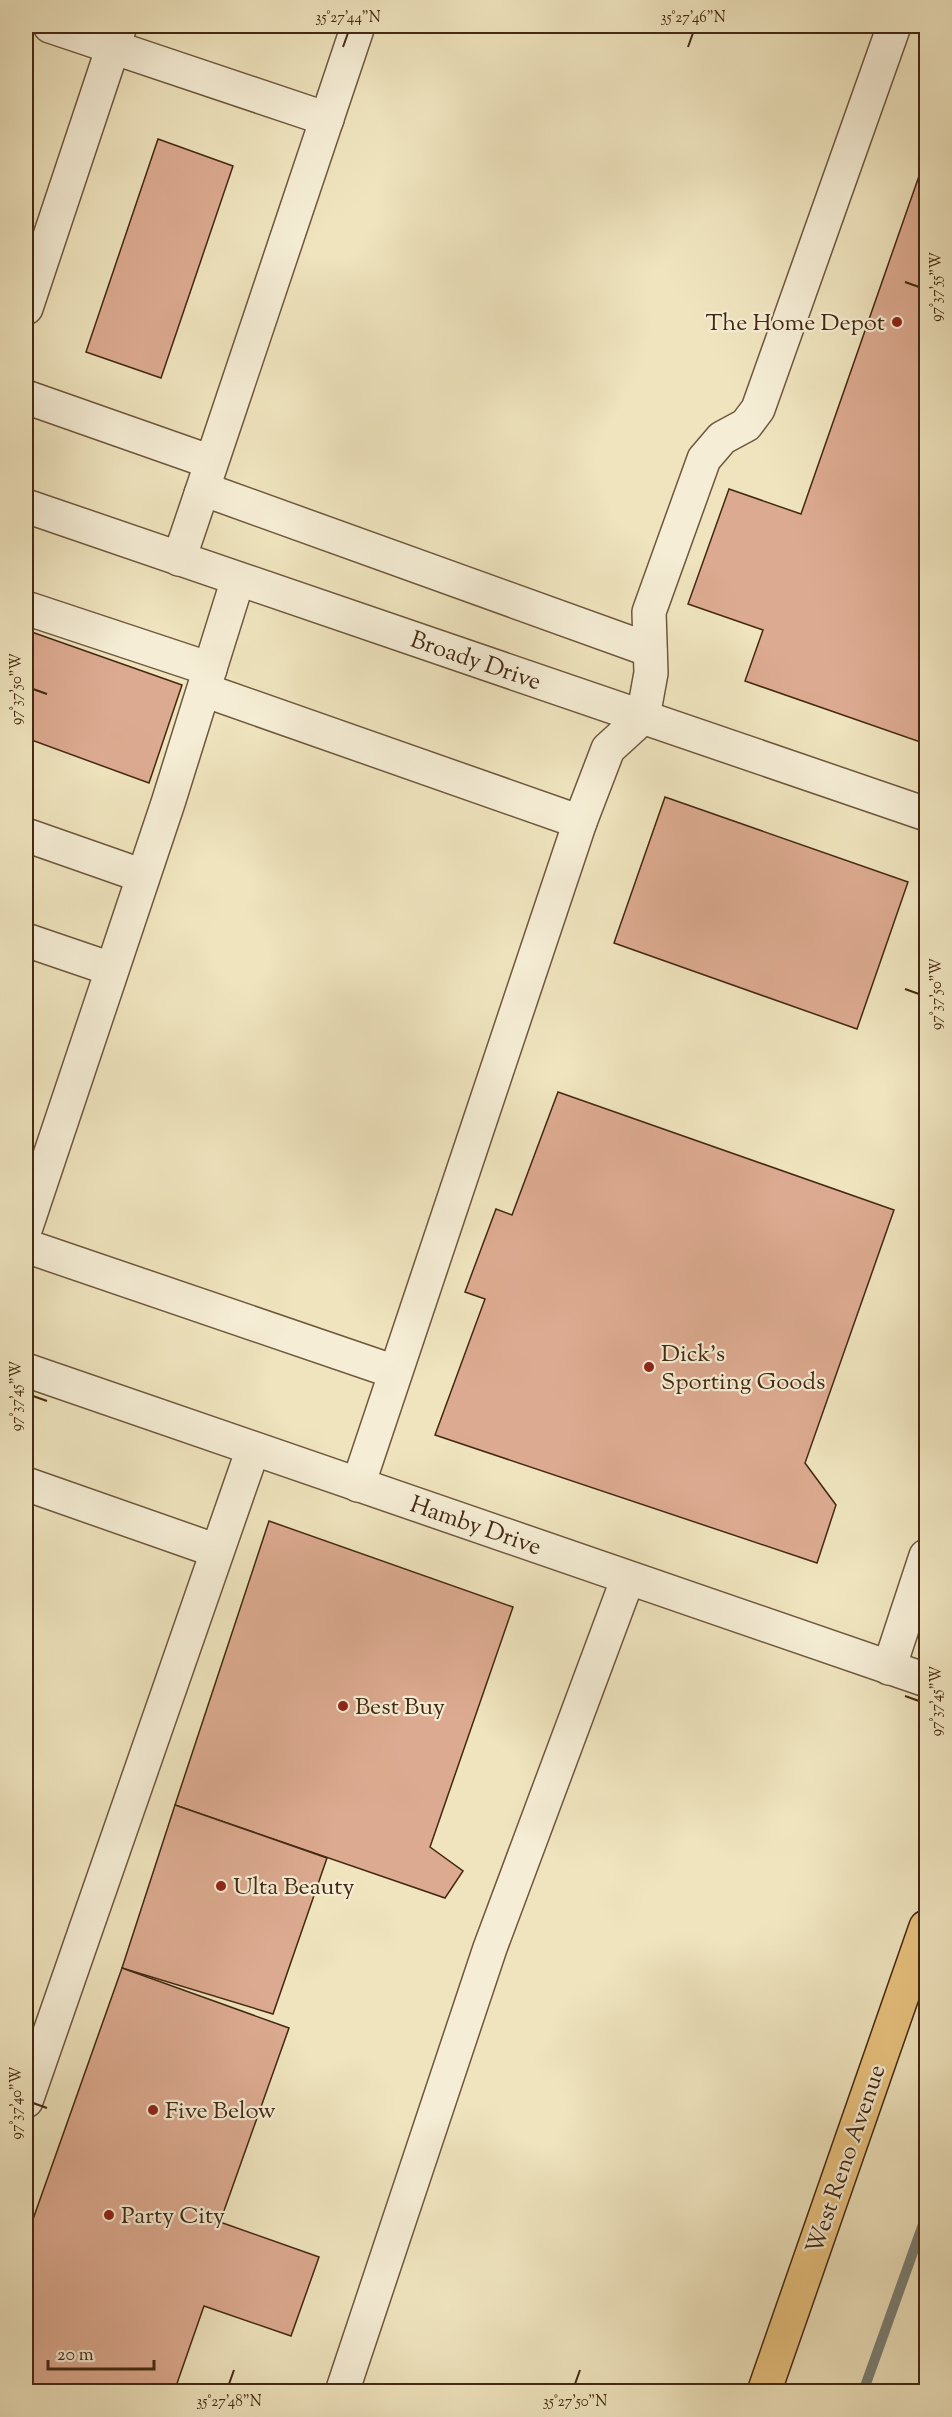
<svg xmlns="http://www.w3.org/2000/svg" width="952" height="2417" font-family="'Sorts Mill Goudy',serif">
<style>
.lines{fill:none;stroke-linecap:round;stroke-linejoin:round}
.stream{stroke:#7a8178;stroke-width:10}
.building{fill:#dcaa90;stroke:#432811;stroke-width:1.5}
.minor-casing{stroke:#6e573c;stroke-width:36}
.major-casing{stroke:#432811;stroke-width:36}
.minor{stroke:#f5edd5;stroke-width:33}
.major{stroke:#e8c27f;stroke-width:33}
.ticks{fill:none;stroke:#432811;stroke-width:2}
.poi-dot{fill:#8f2418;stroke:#f5edd5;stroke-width:2}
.labels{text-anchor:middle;stroke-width:4.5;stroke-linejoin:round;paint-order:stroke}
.poi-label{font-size:24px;fill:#432811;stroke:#f5edd5;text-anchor:start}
.street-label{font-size:24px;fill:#432811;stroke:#f5edd5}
.neatline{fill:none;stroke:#432811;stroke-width:2}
.ticks-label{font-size:15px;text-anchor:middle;fill:#432811}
</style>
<rect width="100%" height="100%" fill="#efe4be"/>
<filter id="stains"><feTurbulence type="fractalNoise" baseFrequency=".00333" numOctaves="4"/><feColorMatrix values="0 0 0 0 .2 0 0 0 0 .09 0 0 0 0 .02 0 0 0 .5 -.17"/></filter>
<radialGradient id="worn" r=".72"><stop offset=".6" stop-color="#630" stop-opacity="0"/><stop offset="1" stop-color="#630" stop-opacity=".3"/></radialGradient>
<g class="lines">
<polyline class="stream" points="863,2392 926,2216"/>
</g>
<g class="building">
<polygon points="158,139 233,166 161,378 86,352"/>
<polygon points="926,156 926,744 745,681 763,630 688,604 729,489 801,514"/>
<polygon points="26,630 182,685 149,783 26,738"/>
<polygon points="665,797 908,882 857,1029 614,943"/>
<polygon points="558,1092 894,1210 805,1463 836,1505 817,1563 435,1435 485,1299 465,1292 496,1209 512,1215"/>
<polygon points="269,1521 513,1607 430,1847 463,1871 445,1898 175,1805"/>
<polygon points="175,1805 327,1858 273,2014 122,1968"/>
<polygon points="122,1968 289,2028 220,2222 319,2257 291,2336 204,2306 174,2392 26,2392 26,2239"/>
</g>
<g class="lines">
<defs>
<g id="minor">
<polyline points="50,26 327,119"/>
<polyline points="26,308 120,26"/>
<polyline points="26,397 211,462"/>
<polyline points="201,494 358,26"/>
<polyline points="26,506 926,814"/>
<polyline points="179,559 201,494 214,493 650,650"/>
<polyline points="26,608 210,669"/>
<polyline points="204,690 580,822"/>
<polyline points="26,835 143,876"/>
<polyline points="26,940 111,969"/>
<polyline points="26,1227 168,803 238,579"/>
<polyline points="26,1246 395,1372"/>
<polyline points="26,1370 926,1680"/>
<polyline points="26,1484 217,1551"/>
<polyline points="358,1485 580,822 608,749 643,717 651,673 649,612 704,459 722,438 746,425 758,409 894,26"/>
<polyline points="889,1668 926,1556"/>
<polyline points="26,2101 253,1449"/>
<polyline points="342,2392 490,1948 628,1578"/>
</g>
<polyline id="major" points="764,2392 926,1927"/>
</defs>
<use href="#minor" class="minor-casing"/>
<use href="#major" class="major-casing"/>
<use href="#minor" class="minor"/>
<use href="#major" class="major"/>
</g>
<path class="ticks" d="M343,47L348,33M688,47L693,33M905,282L919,287M33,689L47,694M905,989L919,994M33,1396L47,1401M905,1696L919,1701M33,2103L47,2108M229,2384L234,2370M575,2384L580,2370"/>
<g class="poi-dot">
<circle cx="897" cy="322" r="6"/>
<circle cx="649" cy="1367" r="6"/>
<circle cx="343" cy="1706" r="6"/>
<circle cx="221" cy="1886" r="6"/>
<circle cx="153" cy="2110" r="6"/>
<circle cx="109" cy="2215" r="6"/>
</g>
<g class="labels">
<g class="poi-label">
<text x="885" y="330" text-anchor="end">The Home Depot</text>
<text x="661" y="1361">Dick's<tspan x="661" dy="28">Sporting Goods</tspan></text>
<text x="355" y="1714">Best Buy</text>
<text x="233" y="1894">Ulta Beauty</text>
<text x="165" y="2118">Five Below</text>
<text x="121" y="2223">Party City</text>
</g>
<g class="street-label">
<text transform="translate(476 660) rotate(19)" y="8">Broady Drive</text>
<text transform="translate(476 1525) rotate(19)" y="8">Hamby Drive</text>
<text transform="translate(845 2159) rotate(-71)" y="8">West Reno Avenue</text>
</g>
</g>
<rect width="952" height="2417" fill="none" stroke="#efe4be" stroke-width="66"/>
<path d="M48 2360v9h106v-9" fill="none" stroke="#432811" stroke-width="3"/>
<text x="57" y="2360" font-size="18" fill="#432811" stroke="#f5edd5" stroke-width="4.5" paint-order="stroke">20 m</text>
<rect x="33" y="33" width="886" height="2351" class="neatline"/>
<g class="ticks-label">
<text x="348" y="22">35°27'44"N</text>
<text x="693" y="22">35°27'46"N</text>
<text transform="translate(936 287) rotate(-90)" y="5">97°37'55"W</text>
<text transform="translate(16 689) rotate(-90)" y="5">97°37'50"W</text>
<text transform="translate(936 994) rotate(-90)" y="5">97°37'50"W</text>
<text transform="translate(16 1396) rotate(-90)" y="5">97°37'45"W</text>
<text transform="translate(936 1701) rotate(-90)" y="5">97°37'45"W</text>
<text transform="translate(16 2103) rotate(-90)" y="5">97°37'40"W</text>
<text x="229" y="2406">35°27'48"N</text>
<text x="575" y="2406">35°27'50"N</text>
</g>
<rect width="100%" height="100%" filter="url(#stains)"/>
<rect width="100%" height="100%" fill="url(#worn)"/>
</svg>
